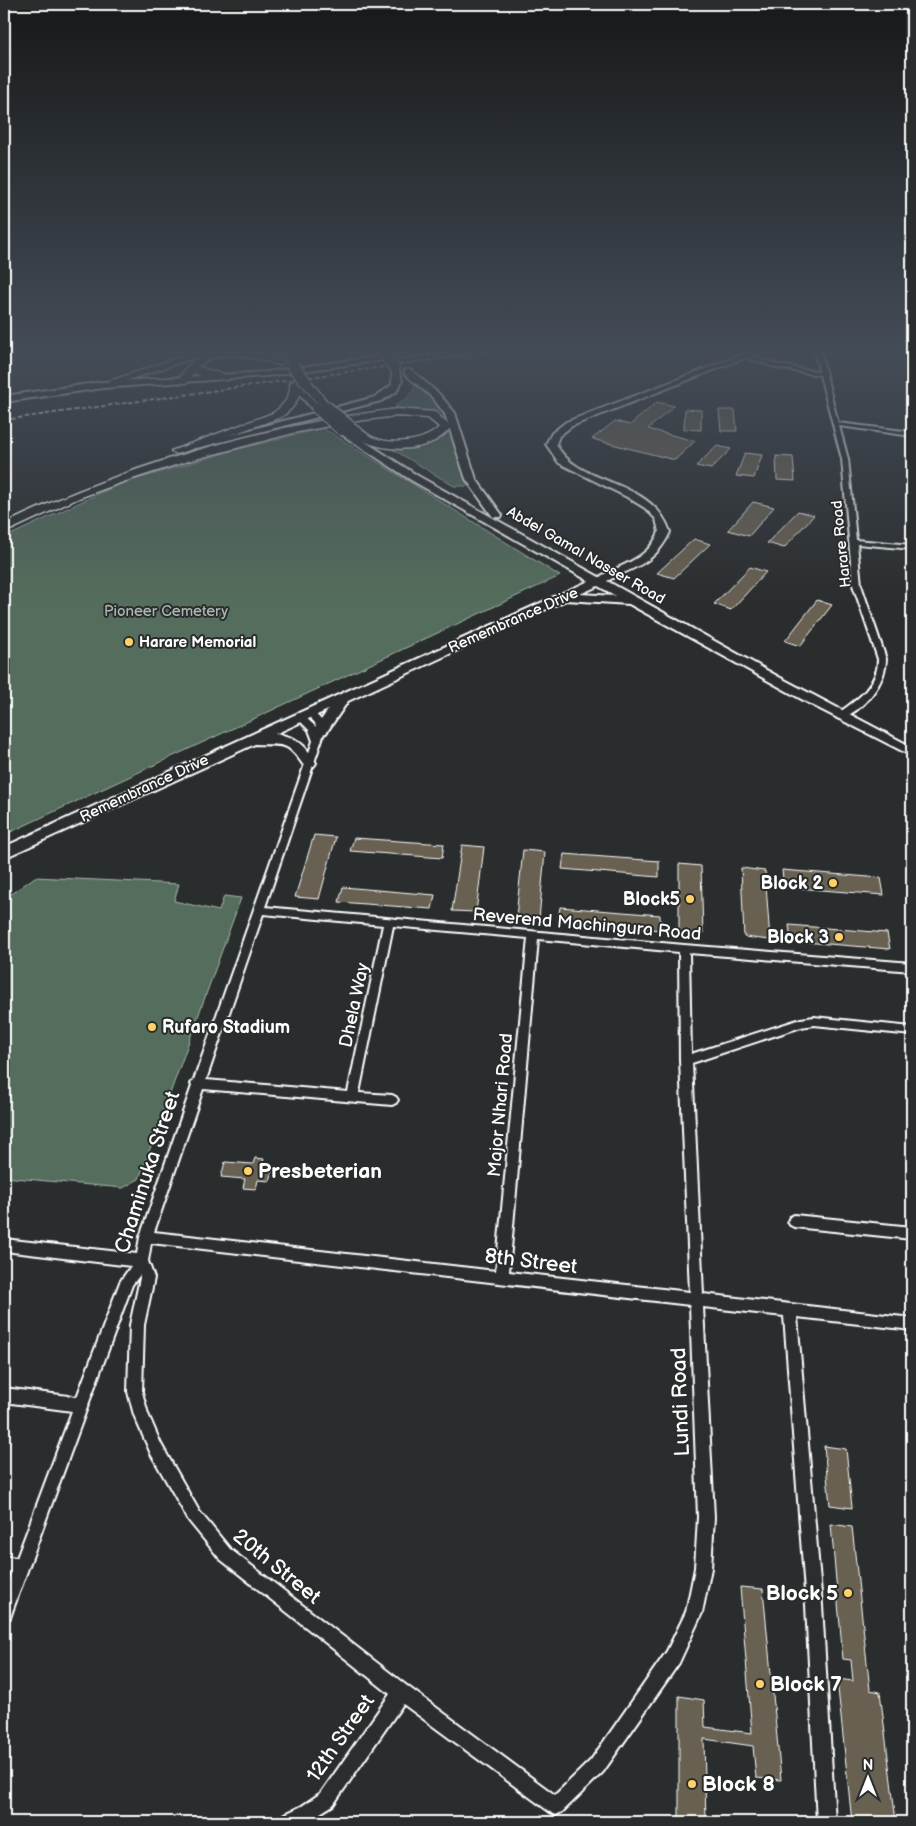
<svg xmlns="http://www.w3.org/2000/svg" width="916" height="1826" font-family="'Balsamiq Sans',sans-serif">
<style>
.green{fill:#546d5c;stroke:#aab6ae}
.building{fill:#686151;stroke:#fff}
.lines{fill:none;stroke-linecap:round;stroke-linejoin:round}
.street-casing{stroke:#fff;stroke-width:4}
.secondary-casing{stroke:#fff;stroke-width:4}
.primary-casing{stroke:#fff;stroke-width:4}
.highway-casing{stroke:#fff;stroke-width:3}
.street{fill:#2a2d2e;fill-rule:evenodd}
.secondary{fill:#2a2d2e;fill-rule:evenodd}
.primary{fill:#2a2d2e;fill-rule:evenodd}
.highway{fill:#2a2d2e;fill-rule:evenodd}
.rail{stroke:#fff;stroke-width:2;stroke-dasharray:4.5 2.5;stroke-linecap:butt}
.secondary-bridge-casing{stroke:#fff;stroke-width:11;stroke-linecap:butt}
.primary-bridge-casing{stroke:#fff;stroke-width:12;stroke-linecap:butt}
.highway-bridge-casing{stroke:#fff;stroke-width:14;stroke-linecap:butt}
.secondary-bridge{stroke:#2a2d2e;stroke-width:9}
.primary-bridge{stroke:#2a2d2e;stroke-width:10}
.highway-bridge{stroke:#2a2d2e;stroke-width:11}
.poi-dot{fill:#ffd166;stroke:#2a2d2e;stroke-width:2}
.labels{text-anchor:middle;stroke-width:4;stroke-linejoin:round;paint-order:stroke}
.far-street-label{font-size:15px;fill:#fff;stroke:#2a2d2e}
.far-park-label{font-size:15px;fill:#aab6ae;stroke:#2a2d2e}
.far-poi-label{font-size:15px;font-weight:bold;fill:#fff;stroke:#2a2d2e;text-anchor:start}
.poi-label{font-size:18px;font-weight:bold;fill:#fff;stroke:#2a2d2e;text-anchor:end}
.street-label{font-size:18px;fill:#fff;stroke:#2a2d2e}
.near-poi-label{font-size:21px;font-weight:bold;fill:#fff;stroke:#2a2d2e;text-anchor:start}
.near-street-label{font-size:21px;fill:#fff;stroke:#2a2d2e}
</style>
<rect width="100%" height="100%" fill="#2a2d2e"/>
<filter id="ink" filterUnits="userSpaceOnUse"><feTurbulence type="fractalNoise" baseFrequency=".02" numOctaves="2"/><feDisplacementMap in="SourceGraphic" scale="10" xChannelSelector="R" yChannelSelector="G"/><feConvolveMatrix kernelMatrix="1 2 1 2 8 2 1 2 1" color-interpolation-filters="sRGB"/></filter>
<g filter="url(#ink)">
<g class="green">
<path d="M416,380L447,414L459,458L470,486H454L392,449V446C415,447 435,447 450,429L449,423C434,409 416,409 396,409V404C408,399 414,393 416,380Z"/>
<polygon points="323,428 560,576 4,835 4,538 117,485 235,450"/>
<polygon points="35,877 179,884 174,901 219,911 224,896 241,898 139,1179 123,1188 4,1177 4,899"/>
</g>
<g class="building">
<polygon points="657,402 674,406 648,429 695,441 675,460 592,439 615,421 630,425"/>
<polygon points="685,409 701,410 701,430 684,429"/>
<polygon points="719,410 735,410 737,431 721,431"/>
<polygon points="717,446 731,449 711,469 696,466"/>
<polygon points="745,453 762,455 754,478 736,476"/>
<polygon points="776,456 793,457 795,481 777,480"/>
<polygon points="753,502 774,507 749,536 728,530"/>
<polygon points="798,511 814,515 784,548 767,543"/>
<polygon points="694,539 710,544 674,578 657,573"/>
<polygon points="750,567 766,572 731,610 714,604"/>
<polygon points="817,600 832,605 800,646 785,641"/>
<polygon points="314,835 336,837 319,899 295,897"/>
<polygon points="354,838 444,844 442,858 350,851"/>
<polygon points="462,845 484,847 476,912 452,911"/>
<polygon points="523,850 545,852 539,919 516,917"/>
<polygon points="564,854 659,861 659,877 562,869"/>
<polygon points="679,864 701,866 703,934 679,932"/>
<polygon points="741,868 765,871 770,940 744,937"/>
<polygon points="782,870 881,878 884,895 784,887"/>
<polygon points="343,887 435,895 432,909 339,902"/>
<polygon points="560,907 660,915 660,930 558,921"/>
<polygon points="789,925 887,933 890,949 791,941"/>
<polygon points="255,1158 264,1159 262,1165 274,1166 270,1181 258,1180 256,1189 243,1188 245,1179 221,1177 225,1162 253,1164"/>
<polygon points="824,1446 846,1449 852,1508 830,1505"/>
<polygon points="831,1524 852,1527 870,1690 880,1692 896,1822 852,1822 837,1679 853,1681 851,1660 843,1659"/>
<polygon points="740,1587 763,1589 781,1780 756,1778 753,1746 704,1739 706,1822 679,1822 679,1696 704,1700 705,1727 752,1733"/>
</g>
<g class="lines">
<defs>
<g id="street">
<path d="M814,351H820L838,423L912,432V436L839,426L848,459L856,540L912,545V549L857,544L861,585L886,659C886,683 863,711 840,719L837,718V714C857,700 878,686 878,659L853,585L842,459L820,375L778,368L742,356L745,354L779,365L820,372Z"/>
<path d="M307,711H313L323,722L325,730L265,907L684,945L912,963V971L689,953L691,1054L801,1019L814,1017L912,1027V1035L814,1025L801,1027L692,1063L703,1294L912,1318V1330L797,1317L822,1605L835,1822H817L806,1605L784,1316L703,1307L714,1517L711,1568L702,1613L679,1663L603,1772L562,1812L556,1815L550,1812L403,1704L333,1805L306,1822H278L281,1816L302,1806L321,1793L390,1694L220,1559L189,1521L151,1454L134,1415L128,1392L130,1325L140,1278V1275L132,1285L12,1612L10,1618L4,1620V1592L11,1573L4,1572V1556L17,1558L72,1411L4,1402V1388L77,1397L120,1282L131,1266L4,1251V1239L137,1254L140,1237L192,1086L191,1084L194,1080L313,741L309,730L296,717L297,715H303L316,727L315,723L306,713ZM263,914L383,925L348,1092L206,1080ZM393,926L528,938L496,1271L154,1232L203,1089L392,1105L396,1103L398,1100L396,1097L392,1095L359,1093ZM538,939L679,952L680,1060L690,1292L509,1272ZM151,1243L690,1305L698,1517L695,1568L686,1612L667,1651L591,1760L555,1795L407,1686L230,1549L199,1511L161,1444L148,1414L142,1392L144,1325L154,1278L148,1261Z"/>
<polygon points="794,1215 912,1227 912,1239 794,1227 790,1225 788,1221 790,1217"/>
</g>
<g id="secondary">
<polygon points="420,351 438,351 434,353 266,376 103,388 4,402 4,396 103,382 266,372"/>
<path d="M752,351H762L572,426L559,436L556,444C577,487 652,477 670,532C656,563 636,566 609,580H601V576C625,563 648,559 659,532L656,519L645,508L627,497L559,463L546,444L552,433L566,422Z"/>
<polygon points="392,367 398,367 402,381 396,392 381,401 197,448 192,445 375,397 392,385"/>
</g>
<g id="primary">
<polygon points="405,370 411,370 439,394 455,413 476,479 502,515 501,517 493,517 466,479 445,414 433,398 405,374"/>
<polygon points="293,383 299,383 319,406 319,410 313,410 293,387"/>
<path d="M338,428H344L418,476L599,577L609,576L611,578L607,581L777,676L912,747V756L814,706L629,604L566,600L348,701L326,733L321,734L314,730L328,710L275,734C296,736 306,745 316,763L314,766H304C286,739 283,746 255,744L4,858V847L589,581L411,480L338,432ZM598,586L616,596L580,594Z"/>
</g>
<g id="highway">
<path d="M198,351L209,352L249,351L273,356L285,362L280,365C253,358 222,346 198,367L228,376V380L204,377L193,373L187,383H179L178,381L187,366L197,357L107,387L103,388L98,385Z"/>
<polygon points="306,379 310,380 329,404 329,408 321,408 302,384 302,380"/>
<path d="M295,380L300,383C302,398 293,409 281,417L181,453L177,454L171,451L273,413C284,405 291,397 290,383Z"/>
<path d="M397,409L435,412L451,427C428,458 367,454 343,426L345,424C356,421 363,433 372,437C390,445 425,443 439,427L428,418L397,416L349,422L293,433L188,461L123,482L79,498L4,533V524C127,465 261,426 397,409Z"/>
</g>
</defs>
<use href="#street" class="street-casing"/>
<use href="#secondary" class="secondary-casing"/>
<use href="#primary" class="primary-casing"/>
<use href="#highway" class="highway-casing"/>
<use href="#street" class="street"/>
<use href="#secondary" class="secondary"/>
<use href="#primary" class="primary"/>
<use href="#highway" class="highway"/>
<polyline class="rail" points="4,420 497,351"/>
<defs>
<polyline id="secondary-bridge" points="381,351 395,369"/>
<polyline id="primary-bridge" points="316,408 341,430"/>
<g id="highway-bridge">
<polyline points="293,366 306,382"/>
<polyline points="325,406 349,426"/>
</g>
</defs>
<use href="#secondary-bridge" class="secondary-bridge-casing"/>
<use href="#primary-bridge" class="primary-bridge-casing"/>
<use href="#highway-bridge" class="highway-bridge-casing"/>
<use href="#secondary-bridge" class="secondary-bridge"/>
<use href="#primary-bridge" class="primary-bridge"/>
<use href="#highway-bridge" class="highway-bridge"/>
</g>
</g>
<linearGradient id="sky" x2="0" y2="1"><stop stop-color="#171919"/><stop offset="0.58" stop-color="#444c57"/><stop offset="1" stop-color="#444c57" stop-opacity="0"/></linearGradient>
<rect width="916" height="606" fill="url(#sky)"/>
<g class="poi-dot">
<circle cx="129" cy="642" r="5"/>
<circle cx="833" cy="883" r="5"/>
<circle cx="690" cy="899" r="5"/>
<circle cx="839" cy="937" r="5"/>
<circle cx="152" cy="1027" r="5"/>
<circle cx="248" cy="1171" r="5"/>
<circle cx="848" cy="1593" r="5"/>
<circle cx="760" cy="1684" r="5"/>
<circle cx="692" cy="1784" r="5"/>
</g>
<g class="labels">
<g class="far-street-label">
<text transform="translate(841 544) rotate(-96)" y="5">Harare Road</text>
<text transform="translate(586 555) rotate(30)" y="5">Abdel Gamal Nasser Road</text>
<text transform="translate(513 620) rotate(-24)" y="5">Remembrance Drive</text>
<text transform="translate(144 788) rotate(-25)" y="5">Remembrance Drive</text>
</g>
<g class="far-park-label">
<text x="166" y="616">Pioneer Cemetery</text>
</g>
<g class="far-poi-label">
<text x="139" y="647">Harare Memorial</text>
</g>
<g class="poi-label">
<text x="823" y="889">Block 2</text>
<text x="680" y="905">Block5</text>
<text x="829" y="943">Block 3</text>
<text x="162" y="1033" text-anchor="start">Rufaro Stadium</text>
</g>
<g class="street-label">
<text transform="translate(587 924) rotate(5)" y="6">Reverend Machingura Road</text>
<text transform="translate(354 1005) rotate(-78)" y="6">Dhela Way</text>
<text transform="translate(500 1105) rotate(-85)" y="6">Major Nhari Road</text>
</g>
<g class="near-poi-label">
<text x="258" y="1178">Presbeterian</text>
<text x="838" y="1600" text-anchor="end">Block 5</text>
<text x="770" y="1691">Block 7</text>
<text x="702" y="1791">Block 8</text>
</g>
<g class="near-street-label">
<text transform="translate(147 1172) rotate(-72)" y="7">Chaminuka Street</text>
<text transform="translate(531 1261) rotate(7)" y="7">8th Street</text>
<text transform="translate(680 1402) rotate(-92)" y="7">Lundi Road</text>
<text transform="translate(277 1566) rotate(39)" y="7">20th Street</text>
<text transform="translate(340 1738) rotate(-55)" y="7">12th Street</text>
</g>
</g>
<rect width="916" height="1826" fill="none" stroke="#2a2d2e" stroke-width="20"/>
<rect x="10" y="10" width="896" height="1806" fill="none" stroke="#fff" stroke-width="2" filter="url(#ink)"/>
<g transform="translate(868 1778)" stroke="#2a2d2e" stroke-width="4" paint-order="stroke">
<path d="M0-4L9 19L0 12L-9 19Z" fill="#ffffff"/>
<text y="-8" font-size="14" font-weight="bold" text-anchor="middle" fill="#ffffff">N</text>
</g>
</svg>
